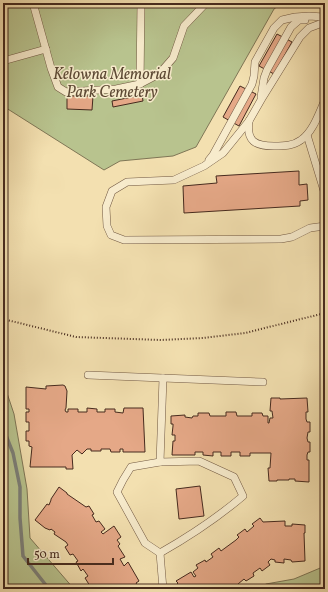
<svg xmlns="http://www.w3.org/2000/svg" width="328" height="592" font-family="Vollkorn,serif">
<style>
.green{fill:#b8c38e;stroke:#7f7656}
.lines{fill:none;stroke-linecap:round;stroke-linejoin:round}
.stream{stroke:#7c8079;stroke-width:3.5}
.building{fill:#e5a887;stroke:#462a1e}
.lane-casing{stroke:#715842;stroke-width:8}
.path{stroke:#462a1e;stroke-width:2;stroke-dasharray:1 2;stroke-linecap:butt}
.lane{stroke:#f7ebcc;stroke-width:7}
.labels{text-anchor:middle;stroke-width:3;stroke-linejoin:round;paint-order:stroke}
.park-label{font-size:16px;font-style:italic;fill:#5d4934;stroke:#f7ebcc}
</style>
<rect width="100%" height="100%" fill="#f3e0b0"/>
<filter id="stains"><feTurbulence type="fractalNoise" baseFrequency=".005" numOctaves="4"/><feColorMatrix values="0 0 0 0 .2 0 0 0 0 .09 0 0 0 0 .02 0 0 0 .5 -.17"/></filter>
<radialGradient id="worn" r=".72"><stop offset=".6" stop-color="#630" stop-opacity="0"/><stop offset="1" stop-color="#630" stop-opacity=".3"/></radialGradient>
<g class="green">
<polygon points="3,3 282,3 274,9 196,147 173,156 120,161 104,170 3,106"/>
<polygon points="3,381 14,414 27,489 30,538 74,589 5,589 3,587"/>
<polygon points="325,566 325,589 259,589 266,584 294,579"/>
</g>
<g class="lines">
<g class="stream">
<polyline points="3,428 13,453 20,487 20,518 23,556 49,589"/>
<polyline points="298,589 325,586"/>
</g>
</g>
<g class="building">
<polygon points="277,34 292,42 274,74 259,66"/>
<polygon points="240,86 256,94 239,126 223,117"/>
<polygon points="142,95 143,101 113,107 112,101"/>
<polygon points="67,96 93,96 92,110 67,109"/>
<polygon points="299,171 299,185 307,184 308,200 300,201 300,206 184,213 183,186 217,183 216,176"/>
<polygon points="63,385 65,386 67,391 66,408 65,410 66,412 68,412 68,409 78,409 78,412 87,412 87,408 97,409 97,412 105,412 105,409 115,409 115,412 123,413 124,408 143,408 145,452 123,452 123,449 120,449 120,452 111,452 110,449 101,449 101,451 91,451 91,449 87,449 82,454 77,450 72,455 73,469 66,469 66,467 30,467 32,447 29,446 29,441 26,441 26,431 29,431 29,422 26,422 26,412 29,412 29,409 26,409 26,387 46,389 46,386"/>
<polygon points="271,398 280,398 280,399 307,398 308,412 306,412 306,419 307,422 310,422 310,432 308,432 307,438 308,442 310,442 310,452 308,452 307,455 307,460 309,460 309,482 295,481 295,479 289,479 289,480 277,480 277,481 269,481 268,468 270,468 271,453 250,453 250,456 240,456 240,452 231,452 231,456 221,456 221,452 213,452 213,456 203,455 203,452 195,452 195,455 172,455 173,441 175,441 175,435 172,435 173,426 173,424 171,424 171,416 185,415 185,417 192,418 193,416 198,416 198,413 209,413 210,416 226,416 226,412 236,412 237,416 252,416 252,413 262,413 263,416 268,416 268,423 269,423 270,418 273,418 272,411 270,411"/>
<polygon points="200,486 204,516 179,519 176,489"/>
<polygon points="59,487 67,493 67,494 86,507 89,506 94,514 92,515 96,522 99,521 105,529 101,532 103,534 114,526 121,537 117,540 120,544 118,546 125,557 120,559 124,566 128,562 139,581 136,583 140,589 96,589 93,585 90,586 85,578 88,576 83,569 81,571 76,562 78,561 73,554 70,555 65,547 68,545 66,542 54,534 55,532 51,529 50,530 45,528 35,520 47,504 49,505 51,500 51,499"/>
<polygon points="260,518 263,522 285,521 285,526 292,526 292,524 305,525 305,533 304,533 305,561 292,562 291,560 284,559 284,563 275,562 275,560 271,559 268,562 270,565 262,571 260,568 253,573 254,576 246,581 244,579 238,584 240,587 237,589 178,589 176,585 178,583 176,581 191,572 194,577 196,576 193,572 198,568 196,565 205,560 206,562 213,557 211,554 219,548 221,551 236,540 239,537 237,535 245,529 247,532 254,526 252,524"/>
</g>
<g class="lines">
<defs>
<g id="lane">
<polyline points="33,3 51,68 58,87 66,92 116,89 140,84 159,74 173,58 184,26 206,3"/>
<polyline points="325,22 309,28 300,37 261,100 249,121 223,153 204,166 174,180 127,182 112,191 106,207 107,226 111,235 124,240 281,239 292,237 310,228 325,226"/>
<polyline points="3,61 46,49"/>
<polyline points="140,84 141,3"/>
<polyline points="261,97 264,78 267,70 291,27 299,20 305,20"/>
<path d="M249,121C246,142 256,146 274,146C284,146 293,146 301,140C313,132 319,113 325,100"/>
<polyline points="307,135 325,194"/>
<polyline points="209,160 213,155 252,84 254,76 255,62 274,28 282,20 295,17 309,16 323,17"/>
<polyline points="88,375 263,382"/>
<path d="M199,461L234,477L243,496C217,518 190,536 160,553L145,543L117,492L123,480L131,467L160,462Z"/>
<polyline points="160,462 163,378"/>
<polyline points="160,553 163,589"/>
</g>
</defs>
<use href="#lane" class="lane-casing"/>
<polyline class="path" points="3,319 76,337 161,340 203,338 245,333 325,313"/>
<use href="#lane" class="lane"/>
</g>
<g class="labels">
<g class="park-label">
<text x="112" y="79">Kelowna Memorial<tspan x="112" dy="18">Park Cemetery</tspan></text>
</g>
</g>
<rect width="328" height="592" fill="none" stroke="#f3e0b0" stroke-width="16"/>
<rect x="4" y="4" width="320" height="584" fill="none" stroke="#462a1e" stroke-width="2"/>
<rect x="8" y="8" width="312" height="576" fill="none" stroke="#462a1e"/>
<path d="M28 558v6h85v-6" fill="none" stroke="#462a1e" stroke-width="2"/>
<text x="34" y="558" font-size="12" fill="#462a1e" stroke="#f7ebcc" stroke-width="3" paint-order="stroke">50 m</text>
<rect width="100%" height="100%" filter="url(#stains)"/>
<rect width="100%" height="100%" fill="url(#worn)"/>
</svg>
